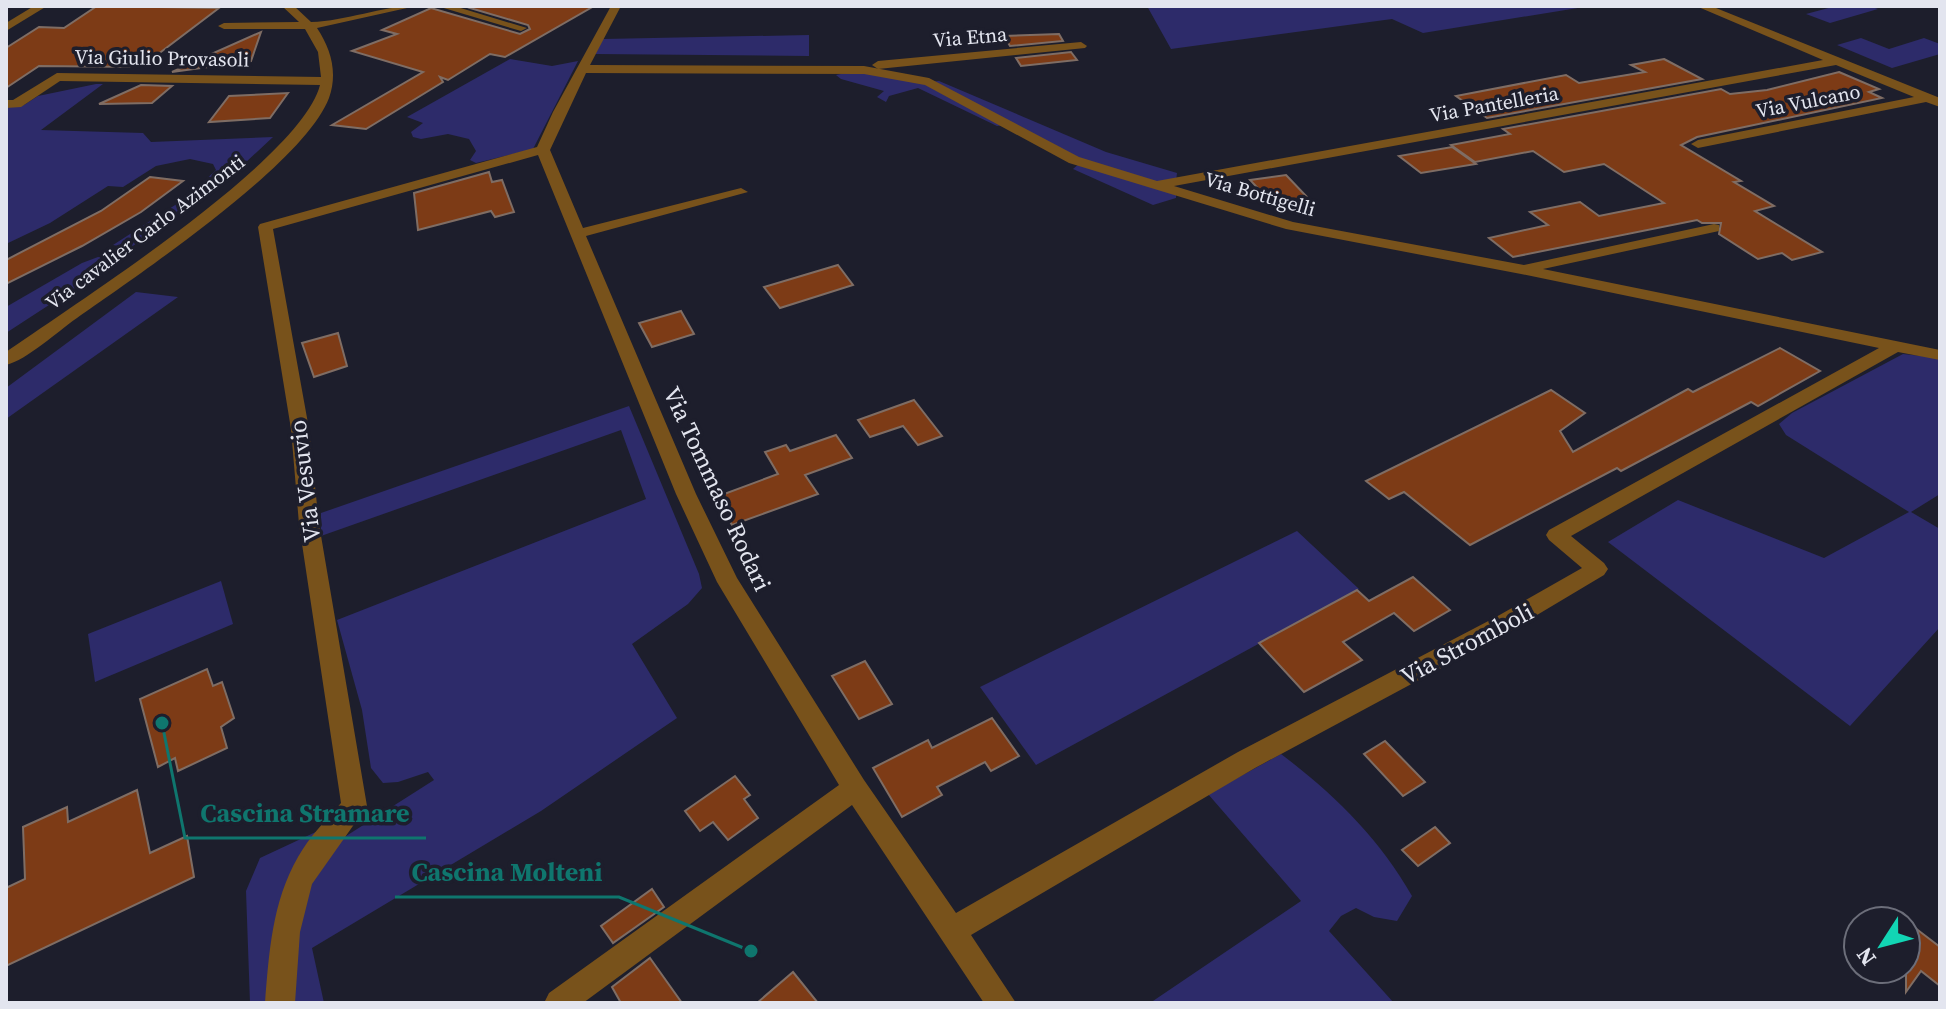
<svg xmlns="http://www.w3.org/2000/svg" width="1946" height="1009" font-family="'Source Serif 4',serif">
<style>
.green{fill:#2d2b6a}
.building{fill:#7d3b16;stroke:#7f6d64;stroke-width:2}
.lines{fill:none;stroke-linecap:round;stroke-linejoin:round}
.minor{fill:#78521b;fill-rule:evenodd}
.labels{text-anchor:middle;stroke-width:7;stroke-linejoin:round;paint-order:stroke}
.far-street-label{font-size:20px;fill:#e3e5ef;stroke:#1d1e2c}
.street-label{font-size:24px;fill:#e3e5ef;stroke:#1d1e2c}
.leader{fill:none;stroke:#0f766e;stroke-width:3}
.callout-dot{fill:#0f766e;stroke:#1d1e2c;stroke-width:3}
.callout-label{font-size:26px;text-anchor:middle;font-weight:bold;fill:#0f766e;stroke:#1d1e2c;stroke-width:7;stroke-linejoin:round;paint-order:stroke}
</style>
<rect width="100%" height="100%" fill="#1d1e2c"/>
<g class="green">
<polygon points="1147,6 1590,6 1423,33 1392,19 1171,49"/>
<polygon points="1836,6 1869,6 1878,9 1830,23 1806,14"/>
<polygon points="809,35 809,56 595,54 603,39"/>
<polygon points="1861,38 1889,49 1924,38 1940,44 1940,54 1892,68 1837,45"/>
<polygon points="510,59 552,66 578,61 533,149 476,163 470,160 476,151 469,139 448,134 421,139 413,137 411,132 423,123 407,117"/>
<polygon points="855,71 926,84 1005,125 997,126 918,88 889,96 886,102 877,97 884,91 841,79 836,75"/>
<polygon points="939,81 1106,152 1177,173 1176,181 1157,184 1074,158 929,82"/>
<polygon points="96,84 103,84 41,130 143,133 151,142 273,137 231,176 130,248 113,245 186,198 216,170 213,164 190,159 156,166 123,187 108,186 50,223 6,244 6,106 24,105 38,96"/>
<polygon points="1080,163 1176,192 1176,198 1153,205 1073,169"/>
<polygon points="98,257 114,259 115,262 6,333 6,307 82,263"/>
<polygon points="136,292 178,297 6,419 6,388"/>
<polygon points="1903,354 1940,358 1940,494 1911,512 1940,529 1940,627 1850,726 1608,542 1678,500 1824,558 1909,512 1786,435 1779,424 1792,413"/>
<polygon points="629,406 699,574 702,588 688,604 632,644 677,718 541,811 312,948 324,1003 250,1003 246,891 260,858 320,830 332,845 434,780 428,772 398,782 383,783 371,768 362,710 337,620 646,499 621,430 321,536 321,513"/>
<polygon points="1297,531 1359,589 1036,765 980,687"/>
<polygon points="221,581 233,624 95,682 88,634"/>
<path d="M1281,754C1334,794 1379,838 1412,896L1397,921L1374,917L1356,908L1341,916L1329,931L1394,1003H1150L1301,901L1208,794Z"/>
</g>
<g class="building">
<polygon points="97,6 219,8 141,67 39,66 6,88 6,48 39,27 64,28"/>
<polygon points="474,6 594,6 505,57 490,54 448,80 440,77 443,82 366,129 332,125 423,72 352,51 397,34 382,30 431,8 520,34 530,29 528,25 470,8"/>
<polygon points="261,32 251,61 172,72 190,64 192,67 191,63"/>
<polygon points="1059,34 1063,41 1010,46 1004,36"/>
<polygon points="1071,52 1077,60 1021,66 1016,58"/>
<polygon points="1664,59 1702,79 1487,118 1456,96 1566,75 1579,83 1645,72 1631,65"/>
<polygon points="1839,72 1879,89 1869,92 1882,98 1697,137 1681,145 1741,181 1734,182 1774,206 1755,211 1822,252 1792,260 1782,253 1758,259 1719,234 1721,223 1702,223 1697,220 1513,257 1489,238 1548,225 1530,212 1580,202 1599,216 1664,203 1604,164 1564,172 1533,151 1475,162 1451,145 1510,134 1503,129 1721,89 1730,94 1767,90"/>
<polygon points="141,85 172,86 152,103 99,104"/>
<polygon points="288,93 270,118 209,122 229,96"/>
<polygon points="1452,147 1476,164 1421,173 1399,156"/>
<polygon points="489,172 492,182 502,180 514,212 495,217 491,211 418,230 414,193"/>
<polygon points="1286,175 1308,198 1272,203 1250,180"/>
<polygon points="150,177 183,181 141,212 82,246 6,284 6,260 101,211"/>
<polygon points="838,265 853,285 780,308 764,287"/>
<polygon points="681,311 694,334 652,347 639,323"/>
<polygon points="338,333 347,366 314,377 302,343"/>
<polygon points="1780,348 1820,371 1758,406 1751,402 1621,471 1617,468 1470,545 1404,492 1389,499 1366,481 1551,390 1585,413 1560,431 1573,452 1688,389 1693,392"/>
<polygon points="914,400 942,436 918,445 903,426 870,437 858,420"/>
<polygon points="836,435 852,458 805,475 818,494 732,525 716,497 778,474 765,452 786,445 790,451"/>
<polygon points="1413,577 1450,610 1414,631 1394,613 1343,642 1362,660 1304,692 1259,643 1357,590 1369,601"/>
<polygon points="865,661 892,704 859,719 832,676"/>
<polygon points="207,669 213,686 222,682 234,718 221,727 227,748 178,771 175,758 158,767 140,699"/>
<polygon points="992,718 1019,756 991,771 985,762 937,787 942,795 902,817 873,768 928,740 932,748"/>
<polygon points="1385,741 1425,782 1403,796 1364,754"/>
<polygon points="735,776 750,795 744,799 758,818 728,840 713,822 700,831 685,811"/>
<polygon points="137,790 150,853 187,836 194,877 6,966 6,888 25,879 23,827 67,807 68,822"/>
<polygon points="1435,827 1450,843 1418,866 1402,850"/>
<polygon points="652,889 664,907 613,943 601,926"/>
<polygon points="1906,921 1940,947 1940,986 1921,971 1906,992"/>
<polygon points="650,958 682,1003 621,1003 612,987"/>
<polygon points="793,972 818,1003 757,1003"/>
</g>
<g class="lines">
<g class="minor">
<polygon points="34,6 47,6 6,31 6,23"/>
<path d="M282,6H294L311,22C347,21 381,6 416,6L317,28C331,49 338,73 329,98C304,164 139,274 77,318C58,331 27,360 6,365V352C76,303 301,160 320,85L60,81L21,107L6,108V100H13L57,73L321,77L318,52L305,29H224L218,26L224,23L299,22Z"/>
<polygon points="437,6 454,6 527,28 521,31"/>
<path d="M611,6H621L590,65L864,66L929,78L1079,157L1157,181L1823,60L1696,6H1711L1940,98V107L1926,102L1698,148L1691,144L1698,140L1914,97L1836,65L1174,186L1293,222L1524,265L1714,224L1719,225V231L1543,269L1940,350V360L1898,352L1571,536L1604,563L1608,569L1604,575L1512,630L1255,768L971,935L1016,1003H984L852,805L583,1003H544L549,993L839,785L717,582L676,494L538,155L273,229L309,429L319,524L367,806L312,884L300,932L295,1003H265C269,953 272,902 298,857C309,837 326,820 341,803L299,524L291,429L258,227L260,224L537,147L553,112ZM586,73L864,74L925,85L1069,163L1286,229L1521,274L1879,348L1549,530L1546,535L1549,540L1582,568L1496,617L1238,752L956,913L864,780L737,578L696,494L586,236L748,192L741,188L583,228L550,150Z"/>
<polygon points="1081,42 1087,46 1085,48 878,69 872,65 878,61"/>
</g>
</g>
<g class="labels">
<g class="far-street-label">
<text transform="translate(970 37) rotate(-5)" y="7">Via Etna</text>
<text transform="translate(162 58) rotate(1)" y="7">Via Giulio Provasoli</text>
<text transform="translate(1808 101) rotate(-11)" y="7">Via Vulcano</text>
<text transform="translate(1494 104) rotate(-10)" y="7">Via Pantelleria</text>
<text transform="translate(1260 194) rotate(16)" y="7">Via Bottigelli</text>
<text transform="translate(145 232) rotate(-37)" y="7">Via cavalier Carlo Azimonti</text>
</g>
<g class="street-label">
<text transform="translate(305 481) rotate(-97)" y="8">Via Vesuvio</text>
<text transform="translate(717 489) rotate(65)" y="8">Via Tommaso Rodari</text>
<text transform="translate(1467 644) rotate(-28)" y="8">Via Stromboli</text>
</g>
</g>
<path class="leader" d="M162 723L185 838H426M751 951L619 897H395"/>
<g class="callout-dot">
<circle cx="162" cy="723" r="8"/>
<circle cx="751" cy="951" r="8"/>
</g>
<g class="callout-label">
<text x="305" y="822">Cascina Stramare</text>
<text x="507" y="881">Cascina Molteni</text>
</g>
<rect width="1946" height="1009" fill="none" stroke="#e3e5ef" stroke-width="16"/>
<g transform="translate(1882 945) rotate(234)"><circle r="38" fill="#1d1e2c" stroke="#6c6e7a" stroke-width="2"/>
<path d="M0-6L14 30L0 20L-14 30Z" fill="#12d5b4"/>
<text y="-12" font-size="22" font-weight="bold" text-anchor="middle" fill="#e3e5ef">N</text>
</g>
</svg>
